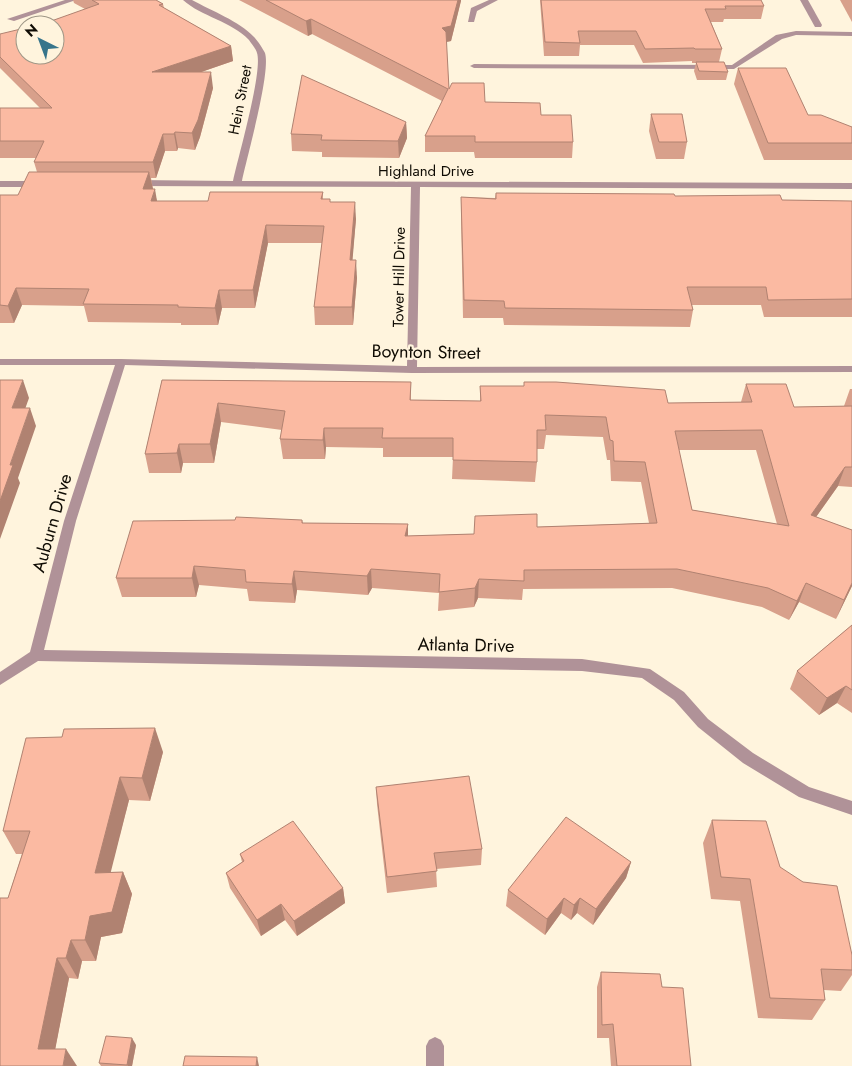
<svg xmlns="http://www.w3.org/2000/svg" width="852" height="1066" font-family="Jost,sans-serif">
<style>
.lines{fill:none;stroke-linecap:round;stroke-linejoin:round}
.minor{fill:#b09298;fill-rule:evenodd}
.wall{fill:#d8a08b;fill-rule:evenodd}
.shaded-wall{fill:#b08271}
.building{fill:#fbbaa2;stroke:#b08271;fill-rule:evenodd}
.labels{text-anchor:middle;stroke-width:4.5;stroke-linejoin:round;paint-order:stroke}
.far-street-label{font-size:15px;fill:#0f0b03;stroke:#fff4dd}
.street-label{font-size:18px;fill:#0f0b03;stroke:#fff4dd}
</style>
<rect width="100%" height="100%" fill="#fff4dd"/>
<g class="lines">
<g class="minor">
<polygon points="65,0 76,0 14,21 7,19"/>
<path d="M183,0H192C212,11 239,21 254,37C258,41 263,49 265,53C271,72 247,157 242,181L852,183V189L420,187L417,367L852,366V372L412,373L125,365L76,521L44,650L582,659L650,669L684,692L708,719L753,753L809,787L852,801V815L799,797L743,763L698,727L674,700L642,678L582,671L38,661L0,685V672L30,652L64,521L115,365H0V359H121L407,366L411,187L135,186L131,183L135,180L233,181C238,158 263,71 257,53C256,49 251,43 249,40C231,21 202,17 183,0Z"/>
<polygon points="489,0 498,0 477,11 474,22 468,22 471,8"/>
<polygon points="800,0 808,0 822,25 821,27 815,27"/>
<polygon points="796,31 852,32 852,36 796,35 782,39 734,69 474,68 470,66 474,64 732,65 776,35"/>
<polygon points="0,181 40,181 44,184 40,187 0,187"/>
<polygon points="435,1037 441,1040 444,1046 444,1066 426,1066 426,1046 429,1040"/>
</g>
</g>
<g class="wall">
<polygon points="73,0 156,0 163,4 164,8 231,46 233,61 201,72 213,88 200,137 195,150 178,148 177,151 165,151 156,178 151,178 153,189 157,201 208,201 323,192 323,199 330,202 356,219 352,260 357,278 353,325 315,325 314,307 322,243 268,243 255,308 222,308 218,325 181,325 181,323 88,322 84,306 22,305 14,323 0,323 0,195 18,195 37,172 34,162 36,158 0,158 0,108 40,108 0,68 0,34 25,55 85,9 74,3"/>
<polygon points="239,0 461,0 451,41 446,42 449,89 485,102 541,115 573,142 572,158 475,158 474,152 425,152 425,136 442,101 312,34 308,36"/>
<polygon points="540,0 761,0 764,6 761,19 724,19 723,22 711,22 722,49 719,62 728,72 726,80 697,80 694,71 696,63 692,63 692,61 643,63 634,45 580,45 579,56 544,56"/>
<polygon points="840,0 852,0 852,22"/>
<polygon points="738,68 808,115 852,127 852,160 764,160 734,84"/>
<polygon points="651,114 687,142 684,159 656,159 649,131"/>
<polygon points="406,122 407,138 399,158 322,157 322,152 292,151 291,134"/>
<polygon points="496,193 675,196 782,200 852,201 852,317 764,317 761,305 692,305 693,310 690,327 504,325 503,318 463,318 461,214 461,197 495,198"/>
<path d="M162,380L411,382V400L480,401V386H524V382L668,403L741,402L746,384L794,407L844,406L850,389H852V487L838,486L816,517L852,530V586L836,619L799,602L789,620L762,607L672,588L523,589L522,600L478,598L474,607L438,611L439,593L372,588L368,595L297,590L295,603L249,601L247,589L199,585L196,597H122L116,578L302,520L303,523L408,524V536L474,534L537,527L649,523L641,482L611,481L610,460H607L603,437L546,435L544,449H537V462L535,482L452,479L453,457H383V448L326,447L325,459H283L280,439L282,430L221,422L214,463H183L181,473H149L145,454ZM679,450H756L777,524L692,510Z"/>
<polygon points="852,625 852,713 837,703 819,715 790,689 797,671"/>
<polygon points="163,752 150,801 129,800 110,872 123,872 132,894 122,933 101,937 96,961 82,961 78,979 69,978 55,1049 0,1066 8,898 22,854 16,854 3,831"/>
<polygon points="376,787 482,849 481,865 436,869 437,887 387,893 377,804"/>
<polygon points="712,820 780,867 852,955 852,975 841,991 824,990 825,1000 812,1020 758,1018 740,901 711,899 703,843"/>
<polygon points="240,854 343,888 345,903 297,936 285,920 261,936 230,888 226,873 242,862"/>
<polygon points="631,862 626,878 593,925 577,913 571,920 561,913 545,935 506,906 508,890"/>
<polygon points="601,972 662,987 691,1066 611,1066 609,1038 597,1038 597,987"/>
<polygon points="136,1045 132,1066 101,1066 99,1063"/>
</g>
<g class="shaded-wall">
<polygon points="458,0 461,0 461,1 451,41 441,43 442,28"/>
<polygon points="311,19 312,34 308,36 306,21"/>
<polygon points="231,46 233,61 155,88 152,72"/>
<polygon points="211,72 213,88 200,137 195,150 192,133"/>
<polygon points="406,122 407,138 399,158 398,141"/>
<polygon points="175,132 178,148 177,151 174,134"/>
<polygon points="163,134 165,151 156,178 153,162"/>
<polygon points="149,172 153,189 147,207 143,189"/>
<polygon points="155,189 158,207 151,201"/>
<polygon points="355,202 356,219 351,278 350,260"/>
<polygon points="266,225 268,243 255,308 253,290"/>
<polygon points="356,260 357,278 353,325 352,307"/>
<polygon points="16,288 22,305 14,323 8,306"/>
<polygon points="219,290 222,308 218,325 215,308"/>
<polygon points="23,380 29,398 19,426 12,408"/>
<polygon points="218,403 221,422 214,463 210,444"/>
<polygon points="30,408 36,426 18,478 20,483 0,539 0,501 10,465"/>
<polygon points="324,428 326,447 325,459 323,440"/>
<polygon points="179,444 183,463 181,473 177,453"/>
<polygon points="845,467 838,486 804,534 811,515"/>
<polygon points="408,524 408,544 405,536"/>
<polygon points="194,566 199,585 196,597 192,578"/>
<polygon points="371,569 372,588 368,595 367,576"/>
<polygon points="294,571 297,590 295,603 292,584"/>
<polygon points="479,579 478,598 474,607 475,588"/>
<polygon points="806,583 799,602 789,620 797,601"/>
<polygon points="852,583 852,586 836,619 844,600"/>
<polygon points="846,686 837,703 819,715 827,698"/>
<polygon points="155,728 163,752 150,801 142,778"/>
<polygon points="120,777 129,800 105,895 95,873"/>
<polygon points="631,862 626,878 593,925 596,909"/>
<polygon points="123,872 132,894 122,933 101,937 96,961 85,940 90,916"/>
<polygon points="343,888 345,903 297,936 294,921"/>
<polygon points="564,898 561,913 545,935 547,919"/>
<polygon points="580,898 577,913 571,920 574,905"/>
<polygon points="281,904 285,920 261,936 257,920"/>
<polygon points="71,940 82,961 78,979 66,958"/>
<polygon points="57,958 69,978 52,1066 38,1049"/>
<polygon points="132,1038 136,1045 132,1066 128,1066 127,1065"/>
<polygon points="66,1049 77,1066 63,1066"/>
<polygon points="257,1057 259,1066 256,1066"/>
</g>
<g class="building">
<polygon points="92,0 156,0 163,4 159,5 231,46 152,72 211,72 198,120 192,133 175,132 174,134 163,134 153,162 34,162 44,141 0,141 0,108 52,108 0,57 0,34 25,28 25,55 55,55 55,25 40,25 99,4"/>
<polygon points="266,0 458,0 451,26 442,28 446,32 449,89 452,83 484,83 485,102 540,103 541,115 571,115 573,142 475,142 475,136 425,136 448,89 311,19 306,21"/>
<polygon points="541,0 761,0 764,6 725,6 726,9 705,9 722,49 695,49 694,48 645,49 636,31 578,31 580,43 545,42"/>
<polygon points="696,62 724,62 728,72 699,71"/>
<polygon points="738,68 786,68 808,115 821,115 852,127 852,143 768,143"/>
<polygon points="302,75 406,122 398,141 321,140 322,135 291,134"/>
<polygon points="651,114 682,114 687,142 659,142"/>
<polygon points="29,172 149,172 143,189 155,189 151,201 208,201 210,192 323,192 321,199 330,199 330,202 355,202 350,260 356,260 352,307 314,307 324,226 266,225 253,290 219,290 215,308 178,307 178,305 83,304 89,289 16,288 8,306 0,305 0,195 18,195"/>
<polygon points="496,193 674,194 675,196 780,195 782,200 852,201 852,299 768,300 766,287 687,287 693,310 505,308 504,301 464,300 461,197 496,199"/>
<polygon points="0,380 23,380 12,408 30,408 10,465 13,465 0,501"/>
<path d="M162,380L411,382L410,400L481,401L480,386H524V382H556L665,390L668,403L752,402L746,384H786L794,407L852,406V467H845L811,515L852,530V583L844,600L806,583L797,601L768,588L677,569L524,570V581L479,579L475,588L439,592L440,574L371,569L367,576L294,571L292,584L246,582L245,570L194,566L192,578H116L133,521L235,520L236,517L302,520V523L408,524L405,536L474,534L475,516L537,514V527L657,523L645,462L614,461L613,441L610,440L606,417L545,415L546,430H537V462L453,460V438H382L383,428H324L323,440L280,439L285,411L218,403L210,444H179L177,453L145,454ZM762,430L789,526L692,510L675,431Z"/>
<polygon points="852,625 852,690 846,686 827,698 797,671"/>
<polygon points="155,728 142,778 120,777 95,873 123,872 112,912 90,916 85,940 71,940 66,958 57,958 38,1049 66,1049 63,1066 0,1066 0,898 8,898 30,831 3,831 26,738 62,737 64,729"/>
<polygon points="469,776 482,849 434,853 437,871 387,877 376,787"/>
<polygon points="566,817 631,862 596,909 580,898 574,905 564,898 547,919 508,890"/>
<polygon points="712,820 766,821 780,867 803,882 837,886 852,955 852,970 821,969 825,1000 770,998 750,879 721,877"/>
<polygon points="293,821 343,888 294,921 281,904 257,920 226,873 244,861 240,854"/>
<polygon points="601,972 660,974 662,987 683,988 691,1066 617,1066 613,1024 602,1025"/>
<polygon points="106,1036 132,1038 127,1065 99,1063"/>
<polygon points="185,1056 257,1057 256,1066 183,1066"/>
</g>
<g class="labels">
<g class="far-street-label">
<text transform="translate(240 100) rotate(-79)" y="5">Hein Street</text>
<text x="426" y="176">Highland Drive</text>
<text transform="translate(399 277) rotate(-89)" y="5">Tower Hill Drive</text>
</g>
<g class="street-label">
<text transform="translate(426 352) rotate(1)" y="6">Boynton Street</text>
<text transform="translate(52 523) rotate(-74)" y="6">Auburn Drive</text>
<text transform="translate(466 645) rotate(1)" y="6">Atlanta Drive</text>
</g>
</g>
<g transform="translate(40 40) rotate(318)"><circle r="24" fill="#fff4dd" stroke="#9f9786"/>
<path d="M0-4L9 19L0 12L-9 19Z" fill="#37758b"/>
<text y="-8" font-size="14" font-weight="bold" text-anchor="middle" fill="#0f0b03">N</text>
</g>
</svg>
